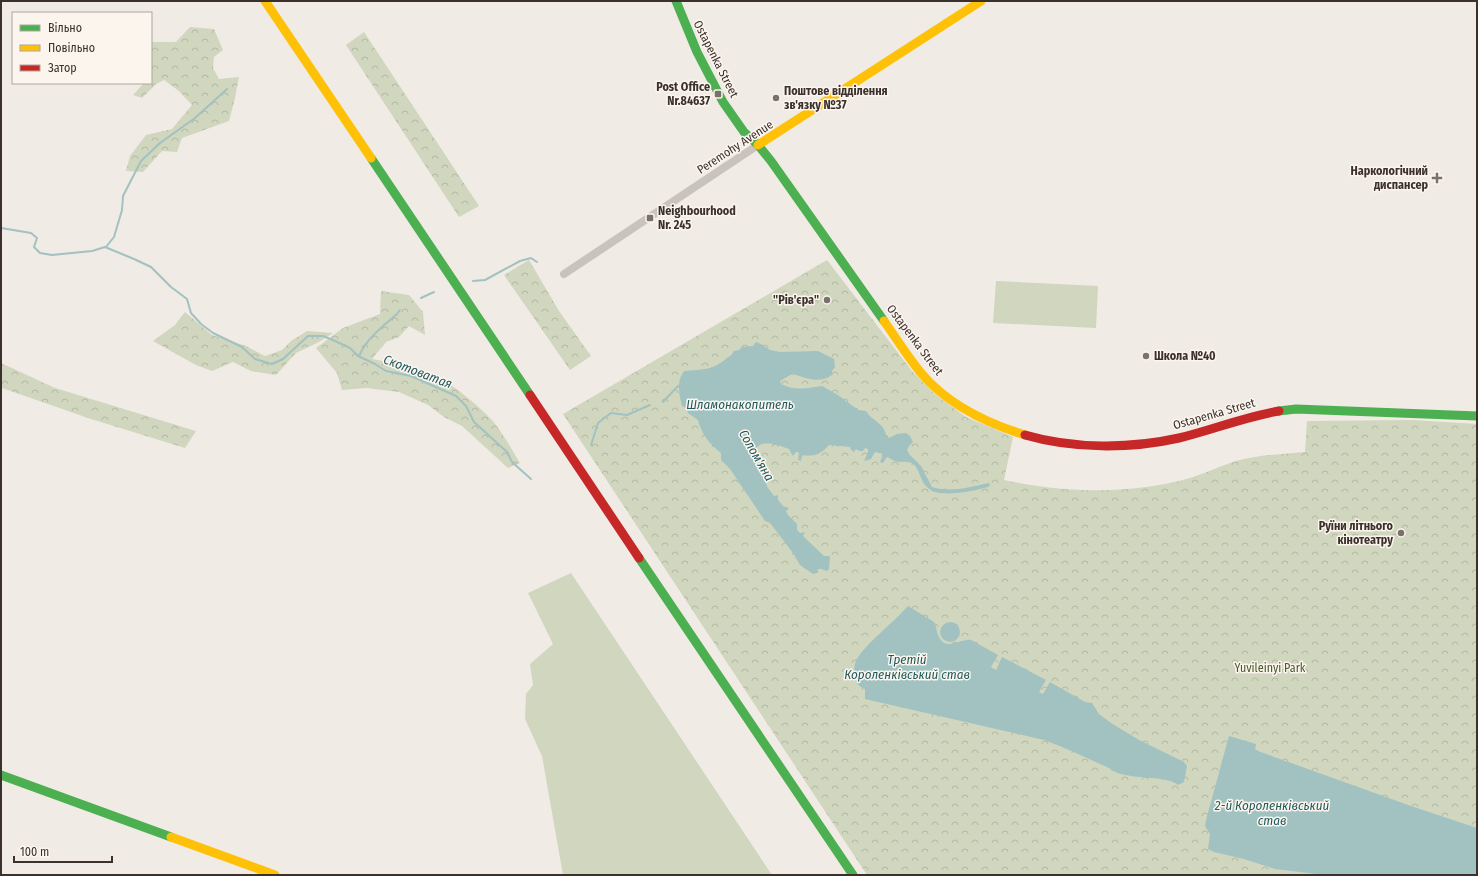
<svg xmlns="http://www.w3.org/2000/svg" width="1478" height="876" font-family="'Fira Sans Condensed',sans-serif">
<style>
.forest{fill:url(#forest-crowns)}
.garden{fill:#d1d6bf}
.water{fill:#a1c2c1}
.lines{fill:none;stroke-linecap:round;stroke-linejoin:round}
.stream{stroke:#a1c2c1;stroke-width:2}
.street{stroke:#c9c3be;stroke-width:8}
.fast{stroke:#4caf50;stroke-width:9}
.slow{stroke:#ffc107;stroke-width:9}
.jam{stroke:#c62828;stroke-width:9}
.poi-dot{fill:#7a716c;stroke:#fbf5ee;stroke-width:1.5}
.labels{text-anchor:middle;stroke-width:3;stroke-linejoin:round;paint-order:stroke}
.street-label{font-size:12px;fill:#3b302b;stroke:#fbf5ee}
.poi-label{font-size:12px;font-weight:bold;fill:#3b302b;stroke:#fbf5ee;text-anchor:end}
.park-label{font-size:12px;fill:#4a5a2e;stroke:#fbf5ee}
.water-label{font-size:13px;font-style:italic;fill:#1f5a5e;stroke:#fbf5ee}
</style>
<defs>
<pattern id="forest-crowns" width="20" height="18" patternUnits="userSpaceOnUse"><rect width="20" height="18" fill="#d1d6bf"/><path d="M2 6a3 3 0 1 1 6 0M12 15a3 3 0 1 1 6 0" fill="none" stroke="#b4b8a4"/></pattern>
</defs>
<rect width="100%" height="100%" fill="#f0ebe5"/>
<g class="forest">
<polygon points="190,27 214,29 223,50 214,57 213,68 219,79 239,77 235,98 229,121 182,138 177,152 162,151 143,172 126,171 130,156 146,135 172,129 192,105 179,91 164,80 156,84 142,98 133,95 144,83 151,83 151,42 176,42"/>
<polygon points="364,32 479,206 459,217 346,45"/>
<polygon points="529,260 559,311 591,356 570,370 504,275"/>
<path d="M827,260L912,371L936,395L966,417L1013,437L1004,480C1064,493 1131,495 1190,478C1206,473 1220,466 1236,461C1258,455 1282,454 1305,452L1307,421L1413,420L1477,424V875H867L563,414Z"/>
<path d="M381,291L409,295L423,312L425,335L409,326L399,337L386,342L372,359C395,363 420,368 440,379C459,389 476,404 491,419C501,430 512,450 520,463L508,468L462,426L444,417L428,405L399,392L366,388L342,390L337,373L316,348L343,328L380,314Z"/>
<polygon points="185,312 212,335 246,346 265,356 282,350 291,341 307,331 333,333 319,342 296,353 276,375 251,371 233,362 212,371 196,365 153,341 175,325"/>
<polygon points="1,363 55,388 196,431 185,448 91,419 2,388"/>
</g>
<g class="garden">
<polygon points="996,281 1098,286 1096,328 993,323"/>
<polygon points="571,573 772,875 563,875 542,756 525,719 526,694 533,685 530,664 553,644 528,593"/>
</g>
<g class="water">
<path d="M756,342L761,344L770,350L780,352L818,351L834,359L835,367L832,371V375C818,385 806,377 792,374L780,381L781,384C793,391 809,388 822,386L838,395L858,410L866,411C872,421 884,423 886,435L889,438L897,434L906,433L910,436L913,442L909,446L907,450L910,455L921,466L932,487C951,493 970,487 989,483L990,486C977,491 949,496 935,492C931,491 928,488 925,485C920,479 919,468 913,464C908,460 901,463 895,461C892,460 890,458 887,457L883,463L880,462L883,454L875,452L871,459L864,461L868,452V449L865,448L863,451H859L856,449L854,452L851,450L850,447L829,445C821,454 815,457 802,455L801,461L798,460L799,454L798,452H796L793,456L791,453L789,449C774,444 758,436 752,457L756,463L762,464L764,467L763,472L766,474L763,477L768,488L774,496L778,495V500L785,508H789L786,511L788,515L797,524V530L800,533L805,532L803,536L824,556H830L829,569L827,571L821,569H818L817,573L813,574L800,565L793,553L770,523L765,521L730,469L721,460V453C710,445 701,433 698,420L688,413L686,408L682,406C679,394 676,382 684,371C703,369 712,371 727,358C730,356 732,355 734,351L739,350L742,347L753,346Z"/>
<path d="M908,606L934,622C937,627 936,632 939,637C946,652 961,638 971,640L998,655L991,667L996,670L1002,657L1046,680L1039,692L1043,694L1050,682L1085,702L1092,703L1099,714L1111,723L1139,740L1184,762L1187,766L1184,782L1178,785C1169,776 1133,779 1118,773C1114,772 1111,769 1107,767C1086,758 1066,748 1044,740L865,699V689C861,687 857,685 856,681C853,675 854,662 858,657C872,638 892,624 908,606Z"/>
<circle cx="950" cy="632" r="10"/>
<polygon points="1229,736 1256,744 1255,750 1411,806 1477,828 1477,875 1325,875 1275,869 1244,859 1214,852 1208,849 1210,834 1205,826 1206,820"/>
</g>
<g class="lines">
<g class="stream">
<polyline points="1,228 31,233 37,238 34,247 40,253 52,255 92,251 105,247 134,259 151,267 171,287 187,299 191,313 201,324 213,333 242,347 255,359 272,364 283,359 308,336 323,336 335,341 350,348 358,356 375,364 386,371 411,376 456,396 466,406 474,422 507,452 512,462 531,479"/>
<polyline points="106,247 114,237 122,210 123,196 141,161 160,143 195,118 227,89"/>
<polyline points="473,281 485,280 520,261 531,258 537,262"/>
<polyline points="421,298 434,292"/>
<path d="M359,356C367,338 383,326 397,314L400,310"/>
<polyline points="663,402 678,386 681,386"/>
<polyline points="591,445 598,423 611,413 627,415 650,405"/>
</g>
<polyline class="street" points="564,274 758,145"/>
<g class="fast">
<polyline points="676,1 697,52 723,102 744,132 758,145 771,161 884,321"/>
<polyline points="371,158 530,395"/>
<polyline points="1279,411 1296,409 1477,416"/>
<polyline points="639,558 853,875"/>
<polyline points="1,775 171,837"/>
</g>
<g class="slow">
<polyline points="265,1 371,158"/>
<polyline points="758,145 981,1"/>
<path d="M884,321C896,338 908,357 921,373C948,405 986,423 1025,435"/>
<polyline points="171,837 275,875"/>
</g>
<g class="jam">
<polyline points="530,395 639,558"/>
<path d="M1025,435C1073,449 1130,449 1179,438C1212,430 1244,417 1279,411"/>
</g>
</g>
<g class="poi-dot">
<rect x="714" y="90" width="8" height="8" rx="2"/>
<circle cx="776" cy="98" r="4"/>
<path d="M1435 172h4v4h4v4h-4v4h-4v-4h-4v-4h4z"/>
<rect x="646" y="214" width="8" height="8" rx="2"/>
<circle cx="827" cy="300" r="4"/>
<circle cx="1146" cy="356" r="4"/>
<circle cx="1401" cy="533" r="4"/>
</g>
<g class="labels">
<g class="street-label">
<text transform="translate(716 59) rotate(63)" y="4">Ostapenka Street</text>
<text transform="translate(735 147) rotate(-33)" y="4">Peremohy Avenue</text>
<text transform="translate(915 340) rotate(53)" y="4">Ostapenka Street</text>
<text transform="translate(1214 414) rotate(-16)" y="4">Ostapenka Street</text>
</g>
<g class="poi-label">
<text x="710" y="91">Post Office<tspan x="710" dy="14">Nr.84637</tspan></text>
<text x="784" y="95" text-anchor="start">Поштове відділення<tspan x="784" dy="14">зв'язку №37</tspan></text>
<text x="1428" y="175">Наркологічний<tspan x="1428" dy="14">диспансер</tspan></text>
<text x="658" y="215" text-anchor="start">Neighbourhood<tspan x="658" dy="14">Nr. 245</tspan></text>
<text x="819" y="304">"Рів'єра"</text>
<text x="1154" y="360" text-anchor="start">Школа №40</text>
<text x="1393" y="530">Руїни літнього<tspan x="1393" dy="14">кінотеатру</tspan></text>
</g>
<g class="park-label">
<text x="1270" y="672">Yuvileinyi Park</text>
</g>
<g class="water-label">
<text transform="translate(418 371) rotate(21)" y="5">Скотоватая</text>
<text x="740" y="409">Шламонакопитель</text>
<text transform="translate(757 455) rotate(60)" y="5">Солом'яна</text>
<text x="907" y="664">Третій<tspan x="907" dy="15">Короленківський став</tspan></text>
<text x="1272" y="810">2-й Короленківський<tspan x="1272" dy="15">став</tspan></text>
</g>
</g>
<rect width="1478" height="876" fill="none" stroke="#3b302b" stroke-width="4"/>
<rect x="12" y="12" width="140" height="72" fill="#fbf5ee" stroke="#aea6a0"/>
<rect x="20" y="25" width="20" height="6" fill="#4caf50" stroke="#aea6a0"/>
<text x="48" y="32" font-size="12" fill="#3b302b">Вільно</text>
<rect x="20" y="45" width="20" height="6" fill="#ffc107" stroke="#aea6a0"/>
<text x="48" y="52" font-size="12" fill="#3b302b">Повільно</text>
<rect x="20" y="65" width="20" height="6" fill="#c62828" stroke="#aea6a0"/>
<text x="48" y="72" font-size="12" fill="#3b302b">Затор</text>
<path d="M14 856v6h98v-6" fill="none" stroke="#3b302b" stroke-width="2"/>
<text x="20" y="856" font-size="12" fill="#3b302b" stroke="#fbf5ee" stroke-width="3" paint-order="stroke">100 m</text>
</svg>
